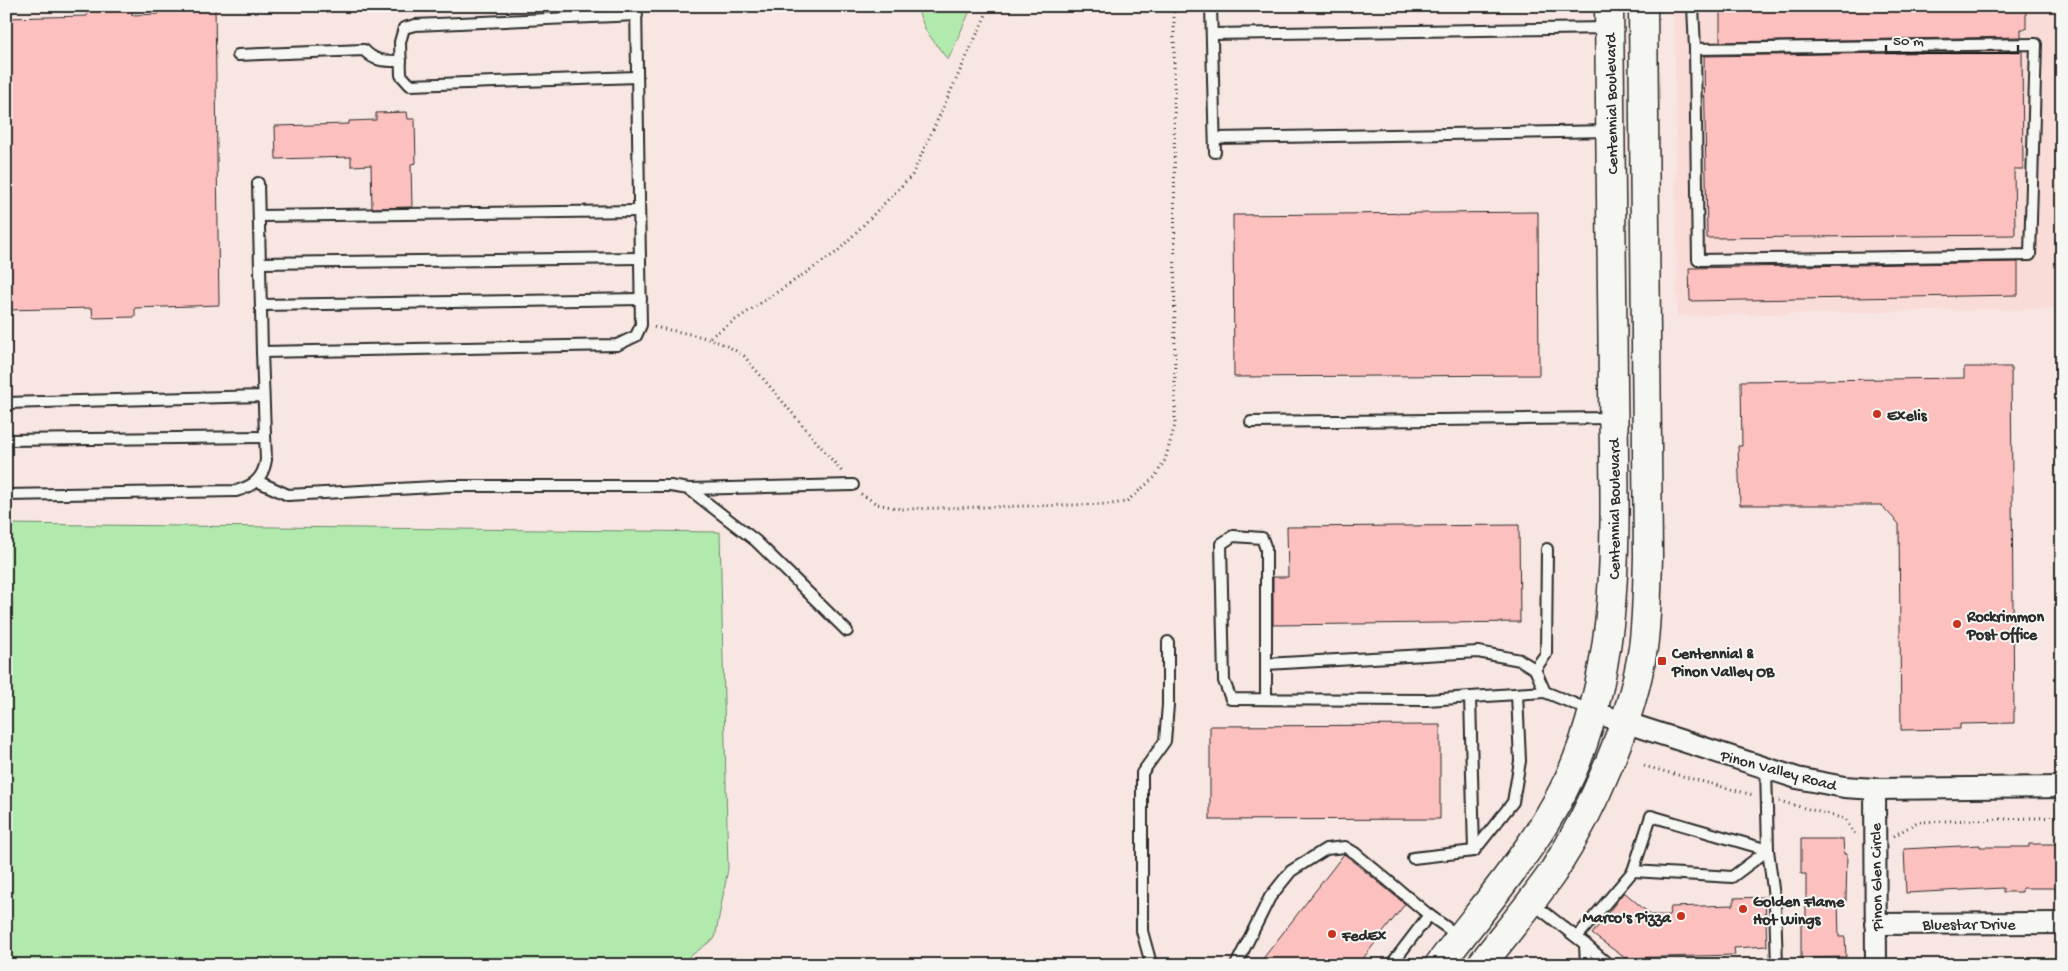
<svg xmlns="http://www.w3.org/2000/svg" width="2068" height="971" font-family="'Gochi Hand',sans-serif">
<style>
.built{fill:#f9dbd7}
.green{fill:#b2eaad;stroke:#6e8a6c}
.building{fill:#fcc0be;stroke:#2b2b2b}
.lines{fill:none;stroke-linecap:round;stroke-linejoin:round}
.service-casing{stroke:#2b2b2b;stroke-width:14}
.minor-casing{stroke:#2b2b2b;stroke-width:24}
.primary-casing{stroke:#2b2b2b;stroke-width:31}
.path{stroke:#2b2b2b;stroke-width:3;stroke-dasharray:1 4;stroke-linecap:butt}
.service{stroke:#f6f6f2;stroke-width:10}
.minor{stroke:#f6f6f2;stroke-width:20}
.primary{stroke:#f6f6f2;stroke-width:28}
.poi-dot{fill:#c8321e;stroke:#f6f6f2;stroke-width:2}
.labels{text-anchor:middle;stroke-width:4;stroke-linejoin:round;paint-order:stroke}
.street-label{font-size:16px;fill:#2b2b2b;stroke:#f6f6f2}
.poi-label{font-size:16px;font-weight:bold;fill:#2b2b2b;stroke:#f6f6f2;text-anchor:start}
</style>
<rect width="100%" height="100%" fill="#f8e6e2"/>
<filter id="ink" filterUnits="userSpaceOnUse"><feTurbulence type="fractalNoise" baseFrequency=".02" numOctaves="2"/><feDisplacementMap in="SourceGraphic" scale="10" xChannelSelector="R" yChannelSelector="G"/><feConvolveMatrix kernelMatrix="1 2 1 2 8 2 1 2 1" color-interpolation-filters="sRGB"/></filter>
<g filter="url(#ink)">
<polygon class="built" points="1672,6 2062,6 2062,308 1677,316 1675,39"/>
<g class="green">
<polygon points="916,6 972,6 948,60 926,31"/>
<polygon points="6,524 720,532 728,869 715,938 678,965 6,965"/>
</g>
<g class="building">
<polygon points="159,6 215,6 219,305 135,308 135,317 93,318 92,308 6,310 6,18 87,16 87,8 132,7 132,15 159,14"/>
<polygon points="1720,6 2026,6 2026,29 2021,29 2021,37 1720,42"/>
<polygon points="2022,51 2023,169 2014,169 2015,235 1707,238 1704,56"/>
<polygon points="407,112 408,119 415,119 416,163 411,164 412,207 372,208 371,165 351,166 351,157 276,159 275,126 349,124 349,121 376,120 376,113"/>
<polygon points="1538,212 1539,375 1234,377 1233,215"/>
<polygon points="2018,262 2018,295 1690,301 1689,268"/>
<polygon points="1964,367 2011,367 2014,723 1960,724 1960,729 1901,730 1899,524 1881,505 1740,505 1738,446 1742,446 1741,381 1964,378"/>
<polygon points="1519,525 1520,622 1273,625 1273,577 1288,577 1287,527"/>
<polygon points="1440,725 1440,819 1210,820 1210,726"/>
<polygon points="1801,839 1843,839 1844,854 1847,854 1846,901 1838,901 1839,937 1845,937 1846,957 1801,958 1801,924 1806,924 1806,874 1801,874"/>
<polygon points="2029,844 2062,844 2062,888 2022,888 2022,892 2003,892 2003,888 1906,893 1904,849 1980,845 1980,847 2029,847"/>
<polygon points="1344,854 1405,904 1358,965 1258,965"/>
<polygon points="1624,892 1651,915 1669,915 1671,907 1734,905 1734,898 1765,897 1767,946 1734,948 1735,955 1625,958 1592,934"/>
</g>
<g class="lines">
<defs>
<g id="service">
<polyline points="1211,6 1215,152"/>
<polyline points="1693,6 1695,49 1698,260 2030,255 2036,44 1695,49"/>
<polyline points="637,15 415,25 404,28 400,42 401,75 410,85 637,77"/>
<polyline points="1212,34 1609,28"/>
<path d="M238,55L364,50C375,62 385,61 401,61"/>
<polyline points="1215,138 1610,131"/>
<polyline points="258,183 262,352"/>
<polyline points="259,216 639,211"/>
<polyline points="260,263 640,258"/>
<polyline points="261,305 641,299"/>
<polyline points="6,403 263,396"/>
<polyline points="1251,422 1612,418"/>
<polyline points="6,440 265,437"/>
<polyline points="257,481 288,495 452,486 670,486 689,489 756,541 847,631"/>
<polyline points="689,489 853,485"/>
<path d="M6,495L236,491C253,486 263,479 266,460L262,352L617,345L636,336L641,325L636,6"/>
<polyline points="1547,549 1546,654 1535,669 1545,692 1592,711"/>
<polyline points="1266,664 1478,652 1520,660 1535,669"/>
<polyline points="1470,697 1474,851"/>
<polyline points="1266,699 1266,549 1262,538 1233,536 1221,544 1224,681 1231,699 1427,700 1545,692"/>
<polyline points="1413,858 1474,851 1513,802 1520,761 1517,694"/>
<polyline points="1633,871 1732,877 1768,850 1775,905 1777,965"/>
<polyline points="1531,902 1585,944 1586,965"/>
<polyline points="1577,937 1633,871 1651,816 1768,850 1766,768"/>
<polyline points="1585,944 1609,965"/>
<polyline points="1150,960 1142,931 1142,773 1165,741 1168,705 1168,642"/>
<polyline points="1236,965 1270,897 1291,871 1326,849 1345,847 1355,853 1429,915"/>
<polyline points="1391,965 1429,915 1460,937"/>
</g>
<g id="minor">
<polyline points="1593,712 1797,778 1844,787 1875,789 2062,787"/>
<polyline points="1875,789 1876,965"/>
<polyline points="1875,924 2062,923"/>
</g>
<g id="primary">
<path d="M1439,965C1488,900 1547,836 1577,760C1624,640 1614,512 1613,385C1612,259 1610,133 1609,6"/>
<path d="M1481,965C1505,934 1531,904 1553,872C1593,810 1632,721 1643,648C1647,618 1647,588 1648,557L1643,6"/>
</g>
</defs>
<use href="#service" class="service-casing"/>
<use href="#minor" class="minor-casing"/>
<use href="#primary" class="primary-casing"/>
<g class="path">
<path d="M654,327C688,334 715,336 744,356L843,473"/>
<polyline points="710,337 837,252 912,175 990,6"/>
<polyline points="861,494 877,504 901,509 1111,504 1126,502 1155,477 1165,460 1175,425 1174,6"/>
<polyline points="1644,766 1753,795"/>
<polyline points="1779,801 1845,819 1856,836"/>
<polyline points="1894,836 1917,822 2062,817"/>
</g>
<use href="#service" class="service"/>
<use href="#minor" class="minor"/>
<use href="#primary" class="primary"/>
</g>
</g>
<g class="poi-dot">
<circle cx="1877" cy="414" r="5"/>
<circle cx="1957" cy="624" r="5"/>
<rect x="1657" y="656" width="10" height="10" rx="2.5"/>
<circle cx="1743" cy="909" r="5"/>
<circle cx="1681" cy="916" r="5"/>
<circle cx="1332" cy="934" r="5"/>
</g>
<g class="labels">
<g class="street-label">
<text transform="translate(1610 104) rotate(-91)" y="6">Centennial Boulevard</text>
<text transform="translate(1613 509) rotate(-90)" y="6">Centennial Boulevard</text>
<text transform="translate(1779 769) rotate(15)" y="6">Pinon Valley Road</text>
<text transform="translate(1875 877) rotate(-91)" y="6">Pinon Glen Circle</text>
<text x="1969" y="929">Bluestar Drive</text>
</g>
<g class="poi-label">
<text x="1887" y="420">Exelis</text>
<text x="1967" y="621">Rockrimmon<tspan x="1967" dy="18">Post Office</tspan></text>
<text x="1672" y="658">Centennial &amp;<tspan x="1672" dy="18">Pinon Valley OB</tspan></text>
<text x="1753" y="906">Golden Flame<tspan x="1753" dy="18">Hot Wings</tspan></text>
<text x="1671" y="922" text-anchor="end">Marco's Pizza</text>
<text x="1342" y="940">FedEx</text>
</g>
</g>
<rect width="2068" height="971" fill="none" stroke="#f6f6f2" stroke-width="25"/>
<rect x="12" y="12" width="2043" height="946" fill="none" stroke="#2b2b2b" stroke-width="2" filter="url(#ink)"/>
<path d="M1886 45v8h132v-8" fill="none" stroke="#2b2b2b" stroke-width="2.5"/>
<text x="1893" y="45" font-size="15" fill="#2b2b2b" stroke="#f6f6f2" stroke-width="4" paint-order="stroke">50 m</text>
</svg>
